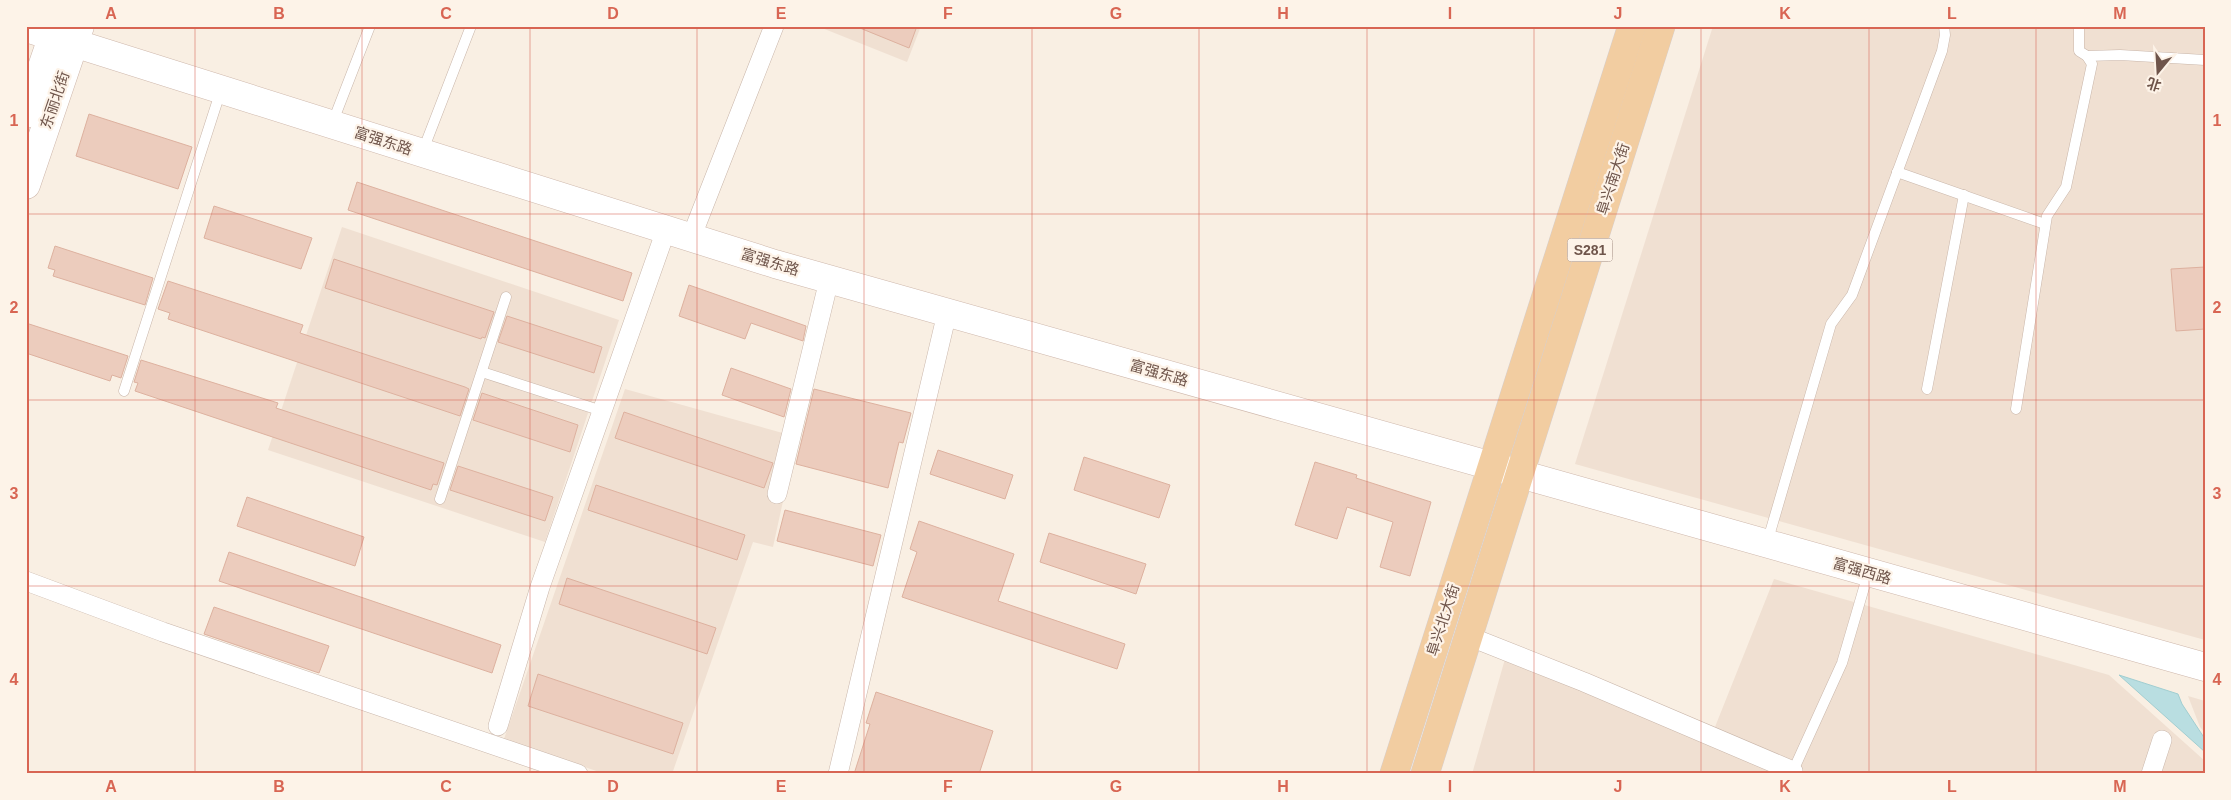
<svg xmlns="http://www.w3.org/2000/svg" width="2231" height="800" font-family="Helvetica,'Noto Sans SC',sans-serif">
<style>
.residential{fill:#f0e0d2}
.water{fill:#b9dee1;stroke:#a1ced1}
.building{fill:#ecccbd;stroke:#ddb19f}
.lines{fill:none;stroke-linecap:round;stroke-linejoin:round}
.lane-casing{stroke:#c9b6aa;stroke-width:11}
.street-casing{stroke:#c9b6aa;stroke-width:20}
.secondary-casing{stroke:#ceb7ab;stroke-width:29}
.primary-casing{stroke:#d7cfcd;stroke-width:29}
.lane{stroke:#fff;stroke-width:10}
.street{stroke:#fff;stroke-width:19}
.secondary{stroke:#fff;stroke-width:28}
.primary{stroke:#f2cda1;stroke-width:28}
.grid{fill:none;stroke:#d86553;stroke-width:1;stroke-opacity:0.55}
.labels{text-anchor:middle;stroke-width:4.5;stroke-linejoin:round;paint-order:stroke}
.shield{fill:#fdf3e8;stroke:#9a847a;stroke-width:1}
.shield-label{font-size:14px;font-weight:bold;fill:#6f554b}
.street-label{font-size:15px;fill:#6f554b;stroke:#fdf3e8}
.neatline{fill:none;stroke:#d86553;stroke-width:2}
.grid-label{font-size:16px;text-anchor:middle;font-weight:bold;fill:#d86553}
</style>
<rect width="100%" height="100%" fill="#f9efe3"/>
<g class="residential">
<polygon points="817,26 921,26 907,62"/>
<polygon points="1713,26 2205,26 2205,640 1575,464"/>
<polygon points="342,227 619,320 545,542 268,450"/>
<polygon points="625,389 797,437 773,547 753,542 672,774 605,774 504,739"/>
<polygon points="1774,579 2109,675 2205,761 2205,774 1472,774 1505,659 1709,742"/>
<polygon points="2188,696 2205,701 2205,733 2200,727"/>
</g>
<polygon class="water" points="2119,675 2178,694 2182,704 2205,739 2205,752"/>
<g class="building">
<polygon points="855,26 917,26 909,48"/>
<polygon points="89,114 192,147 178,189 76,156"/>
<polygon points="357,182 632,273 623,301 348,210"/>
<polygon points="214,206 312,238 301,269 204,238"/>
<polygon points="55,246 153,278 145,305 53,276 55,270 48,268"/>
<polygon points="334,259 494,312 485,338 482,337 481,339 325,288"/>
<polygon points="2205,267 2205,329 2176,331 2171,269"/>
<polygon points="168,281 303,325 300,333 465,387 469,389 460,416 168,319 170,313 158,309"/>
<polygon points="689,285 806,326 803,341 751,323 745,339 679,316"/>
<polygon points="507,316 602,347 594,373 498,342"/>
<polygon points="26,323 128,356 121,378 112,375 110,381 26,353"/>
<polygon points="141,360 278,403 276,408 444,463 437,485 433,484 431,490 135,391 138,383 134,382"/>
<polygon points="731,368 791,389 784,417 722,395"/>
<polygon points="814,389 911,413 903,443 899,442 888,488 796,464"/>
<polygon points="482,393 578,425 570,452 473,420"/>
<polygon points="624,412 773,463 764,488 615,438"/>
<polygon points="938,450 1013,475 1005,499 930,474"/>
<polygon points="1084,457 1170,485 1159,518 1074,490"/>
<polygon points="1315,462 1357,475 1356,478 1431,502 1410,576 1380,567 1393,522 1347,507 1337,539 1295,525"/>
<polygon points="458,466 553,497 545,521 450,490"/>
<polygon points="596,485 745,535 737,560 588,510"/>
<polygon points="247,497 364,537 355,566 237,526"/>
<polygon points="785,510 881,535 873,566 777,541"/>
<polygon points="919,521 1014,554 998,601 1125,644 1117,669 902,597 917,552 910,549"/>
<polygon points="1049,533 1146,564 1136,594 1040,562"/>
<polygon points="229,552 501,645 492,673 219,581"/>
<polygon points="567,578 716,628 707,654 559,604"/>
<polygon points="214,607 329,646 319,673 204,634"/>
<polygon points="538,674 683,723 673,754 528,706"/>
<polygon points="876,692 993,731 979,774 854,774 870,724 866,723"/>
</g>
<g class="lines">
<defs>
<g id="lane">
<polyline points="2087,56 2120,55 2205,60"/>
<polyline points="332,124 370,26"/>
<polyline points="422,153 471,26"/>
<polyline points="1897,172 2045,224"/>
<polyline points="482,372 602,411"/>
<polyline points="1927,389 1964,195"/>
<polyline points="124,391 221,90"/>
<polyline points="2016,409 2047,216 2066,187 2092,64 2087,56 2079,51 2079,26"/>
<polyline points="440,499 506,297"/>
<polyline points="1767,543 1831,324 1852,295 1942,51 1945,35 1944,26"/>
<polyline points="1793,771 1842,663 1868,574"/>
</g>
<g id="street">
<polyline points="691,238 774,26"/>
<polyline points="777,494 829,280"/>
<polyline points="26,581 163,632 578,774"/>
<polyline points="1468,636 1584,682 1793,771"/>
<polyline points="498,726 540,587 666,230"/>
<polyline points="838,774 947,313"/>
<polyline points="2151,774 2162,740"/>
</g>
<g id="secondary">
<polyline points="26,28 775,264 2205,667"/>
<polyline points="26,114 56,26"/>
<polyline points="26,185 80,26"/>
</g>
<g id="primary">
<polyline points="1394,774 1632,26"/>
<polyline points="1425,774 1661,26"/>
</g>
</defs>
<use href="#lane" class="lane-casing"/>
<use href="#street" class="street-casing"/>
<use href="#secondary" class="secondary-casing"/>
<use href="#primary" class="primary-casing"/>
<use href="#lane" class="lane"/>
<use href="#street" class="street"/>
<use href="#secondary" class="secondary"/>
<use href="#primary" class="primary"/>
</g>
<path class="grid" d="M195,26V774M362,26V774M530,26V774M697,26V774M864,26V774M1032,26V774M1199,26V774M1367,26V774M1534,26V774M1701,26V774M1869,26V774M2036,26V774M26,214H2205M26,400H2205M26,586H2205"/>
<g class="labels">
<rect class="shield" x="1567.5" y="238.5" width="45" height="23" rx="4"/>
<g class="shield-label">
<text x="1590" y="255">S281</text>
</g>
<g class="street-label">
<text transform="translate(55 100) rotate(-71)" y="5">东丽北街</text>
<text transform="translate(383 141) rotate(18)" y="5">富强东路</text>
<text transform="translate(1613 179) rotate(-72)" y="5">阜兴南大街</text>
<text transform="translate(770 262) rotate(17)" y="5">富强东路</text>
<text transform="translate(1159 373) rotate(16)" y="5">富强东路</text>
<text transform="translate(1862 571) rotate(16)" y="5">富强西路</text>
<text transform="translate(1443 620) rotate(-72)" y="5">阜兴北大街</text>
</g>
</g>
<rect width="2231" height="800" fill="none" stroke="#fdf3e8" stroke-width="55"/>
<g transform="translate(2158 72) rotate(198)" stroke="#fdf3e8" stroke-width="4" paint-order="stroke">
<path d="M0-4L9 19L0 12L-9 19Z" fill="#6f554b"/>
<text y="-8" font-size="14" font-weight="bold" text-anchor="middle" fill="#6f554b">北</text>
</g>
<rect x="28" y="28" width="2176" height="744" class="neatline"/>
<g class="grid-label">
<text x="111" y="19">A</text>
<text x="279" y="19">B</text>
<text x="446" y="19">C</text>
<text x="613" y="19">D</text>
<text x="781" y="19">E</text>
<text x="948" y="19">F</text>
<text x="1116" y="19">G</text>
<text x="1283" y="19">H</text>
<text x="1450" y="19">I</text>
<text x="1618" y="19">J</text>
<text x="1785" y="19">K</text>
<text x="1952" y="19">L</text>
<text x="2120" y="19">M</text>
<text x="14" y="126">1</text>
<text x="2217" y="126">1</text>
<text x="14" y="313">2</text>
<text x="2217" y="313">2</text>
<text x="14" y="499">3</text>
<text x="2217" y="499">3</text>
<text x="14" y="685">4</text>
<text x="2217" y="685">4</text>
<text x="111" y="792">A</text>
<text x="279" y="792">B</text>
<text x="446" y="792">C</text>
<text x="613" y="792">D</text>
<text x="781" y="792">E</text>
<text x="948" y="792">F</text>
<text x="1116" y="792">G</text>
<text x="1283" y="792">H</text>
<text x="1450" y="792">I</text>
<text x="1618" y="792">J</text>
<text x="1785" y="792">K</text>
<text x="1952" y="792">L</text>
<text x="2120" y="792">M</text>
</g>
</svg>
